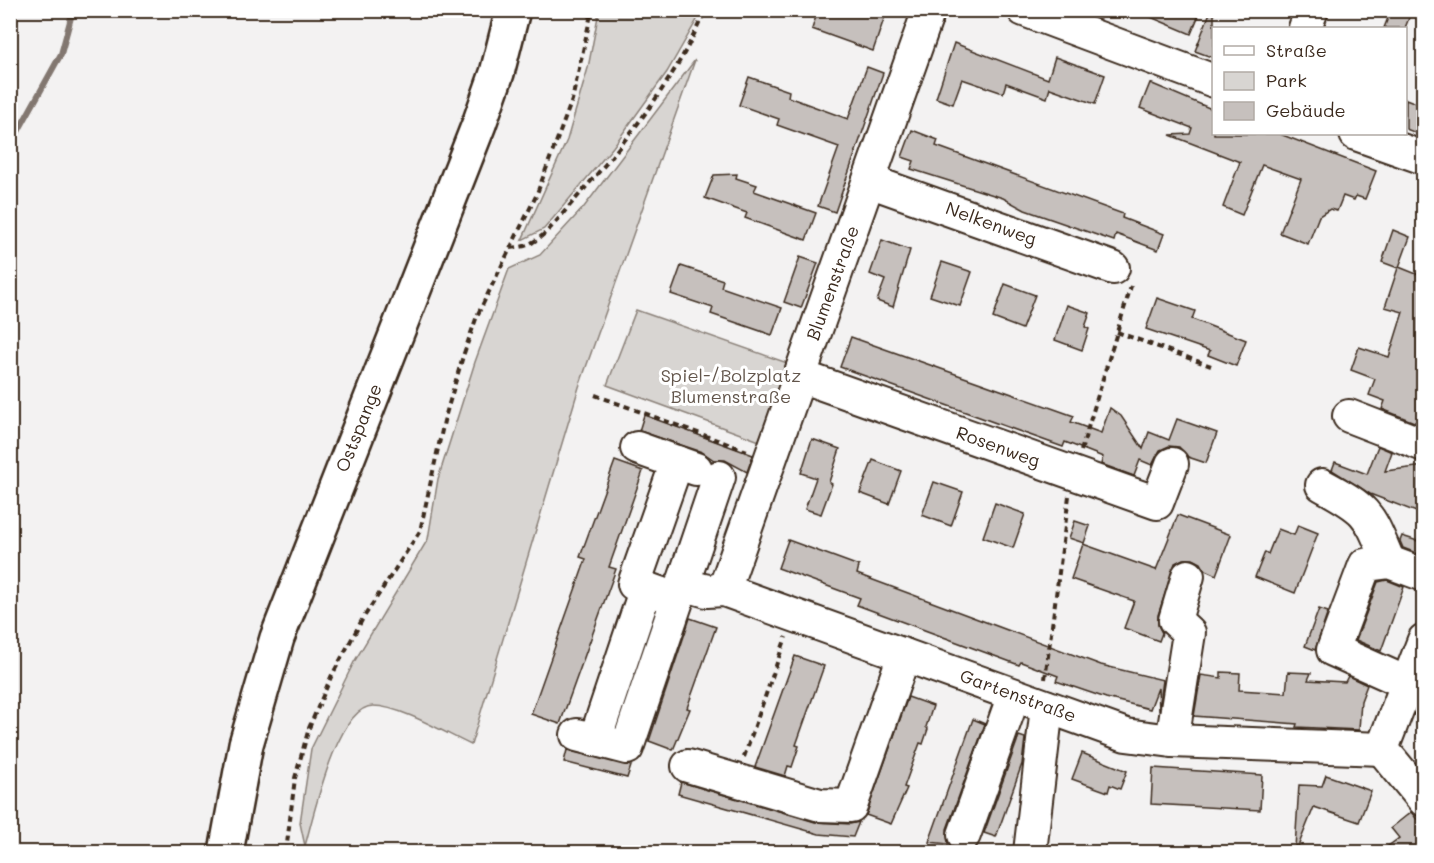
<svg xmlns="http://www.w3.org/2000/svg" width="1434" height="863" font-family="Mali,sans-serif">
<style>
.green{fill:#d8d5d2;stroke:#8a8078;stroke-width:1.5}
.lines{fill:none;stroke-linecap:round;stroke-linejoin:round}
.stream{stroke:#827770;stroke-width:6}
.building{fill:#c6c0bd;stroke:#3b2a1e;stroke-width:1.5}
.minor-casing{stroke:#3b2a1e;stroke-width:36}
.major-casing{stroke:#3b2a1e;stroke-width:38}
.path{stroke:#3b2a1e;stroke-width:4;stroke-dasharray:6 4.5;stroke-linecap:butt}
.minor{stroke:#fff;stroke-width:32}
.major{stroke:#fff;stroke-width:33}
.labels{text-anchor:middle;stroke-width:6;stroke-linejoin:round;paint-order:stroke}
.street-label{font-size:18px;fill:#3b2a1e;stroke:#fff}
.park-label{font-size:18px;fill:#62554b;stroke:#fff}
</style>
<rect width="100%" height="100%" fill="#f3f2f2"/>
<filter id="ink" filterUnits="userSpaceOnUse"><feTurbulence type="fractalNoise" baseFrequency=".0167" numOctaves="2"/><feDisplacementMap in="SourceGraphic" scale="12" xChannelSelector="R" yChannelSelector="G"/><feConvolveMatrix kernelMatrix="1 2 1 2 8 2 1 2 1" color-interpolation-filters="sRGB"/></filter>
<g filter="url(#ink)">
<g class="green">
<polygon points="599,11 702,11 667,72 613,147 544,229 522,240 567,140 588,68"/>
<path d="M695,60L579,387L471,745C445,733 401,706 373,706C337,706 313,818 305,846L300,823L311,749L354,662L428,539L438,479L475,362L509,269L540,255L584,207Z"/>
<polygon points="636,310 793,365 765,443 607,385"/>
</g>
<g class="lines">
<polyline class="stream" points="10,146 61,54 73,10"/>
</g>
<g class="building">
<polygon points="818,10 887,10 873,51 812,29"/>
<polygon points="1134,10 1201,10 1191,34"/>
<polygon points="1211,10 1214,10 1214,58 1195,51"/>
<polygon points="1391,10 1412,10 1405,28 1384,28"/>
<polygon points="954,43 1048,79 1055,57 1105,75 1095,104 1050,88 1047,98 1006,83 1003,93 962,79 953,104 936,98"/>
<polygon points="867,67 883,73 835,212 818,206 839,147 777,125 779,119 739,105 749,77 789,91 788,97 848,119"/>
<polygon points="1150,83 1214,110 1214,134 1280,134 1376,171 1365,199 1356,196 1354,200 1343,196 1337,211 1330,209 1319,216 1308,244 1280,233 1301,179 1262,165 1242,215 1223,207 1240,162 1170,135 1190,134 1192,128 1140,108"/>
<polygon points="1406,99 1424,106 1424,136 1406,129"/>
<polygon points="912,130 938,140 936,146 1123,214 1122,218 1164,234 1158,250 1116,234 1114,241 1025,210 1003,198 911,169 914,161 902,157"/>
<polygon points="737,174 736,178 757,185 754,191 816,213 806,240 745,218 747,213 705,198 714,175"/>
<polygon points="1393,230 1410,237 1399,267 1424,277 1424,426 1382,409 1385,401 1369,395 1375,379 1351,370 1359,347 1389,357 1403,312 1385,307 1398,268 1382,262"/>
<polygon points="882,240 910,250 893,307 877,301 885,280 870,274"/>
<polygon points="800,257 818,263 801,308 784,302"/>
<polygon points="942,262 972,272 960,306 930,296"/>
<polygon points="681,266 723,280 721,287 782,308 772,335 711,314 713,308 671,294"/>
<polygon points="1005,284 1035,295 1022,329 993,318"/>
<polygon points="1157,298 1195,311 1192,319 1246,340 1236,366 1208,355 1210,351 1146,329"/>
<polygon points="1067,305 1090,313 1085,327 1089,329 1082,350 1055,340"/>
<polygon points="851,337 1074,416 1071,422 1101,433 1110,408 1121,416 1143,449 1149,432 1169,440 1177,419 1217,433 1206,463 1188,457 1179,447 1169,446 1160,450 1152,465 1140,460 1134,476 1101,464 1103,457 1065,442 1063,447 840,367"/>
<polygon points="644,415 753,455 747,472 725,460 714,460 702,452 639,431"/>
<polygon points="812,439 840,449 829,482 832,484 821,514 805,509 816,478 801,473"/>
<polygon points="1378,446 1392,452 1385,471 1424,466 1424,515 1370,494 1332,470 1335,462 1367,474"/>
<polygon points="873,460 901,471 889,504 860,493"/>
<polygon points="615,461 643,471 609,567 616,569 560,724 531,714 586,559 580,557"/>
<polygon points="934,482 963,492 951,526 922,515"/>
<polygon points="995,503 1025,514 1013,548 983,537"/>
<polygon points="1178,515 1231,535 1216,575 1205,570 1201,563 1193,559 1183,559 1175,563 1158,615 1158,625 1162,633 1159,641 1124,628 1134,601 1071,579 1083,544 1156,570"/>
<polygon points="1075,521 1090,526 1084,543 1069,538"/>
<polygon points="1298,525 1318,533 1295,593 1255,577 1265,552 1268,554 1278,529 1294,535"/>
<polygon points="1402,536 1424,543 1424,556 1403,548 1400,541"/>
<polygon points="788,540 859,566 857,574 1101,665 1163,680 1159,711 1158,688 1150,709 1106,698 1056,681 1058,676 1021,662 1019,665 857,605 860,598 778,568"/>
<polygon points="1387,580 1404,587 1381,651 1356,640 1378,582"/>
<polygon points="1319,609 1328,612 1315,650 1305,646"/>
<polygon points="690,618 716,627 687,708 690,709 673,750 649,741"/>
<polygon points="795,656 824,666 796,745 799,746 792,767 788,766 785,776 755,767"/>
<polygon points="1221,672 1240,673 1239,690 1286,693 1288,672 1311,673 1308,680 1345,682 1348,676 1367,685 1361,701 1359,730 1296,727 1297,724 1194,716 1201,675 1221,678"/>
<polygon points="908,697 933,706 926,727 928,729 923,744 920,743 904,787 907,788 891,824 866,815"/>
<polygon points="973,719 985,724 947,829 948,844 929,842"/>
<polygon points="1019,736 1025,738 1022,764 996,837 984,833"/>
<polygon points="567,750 631,766 627,778 564,762"/>
<polygon points="1082,753 1127,771 1120,789 1110,785 1108,792 1072,779"/>
<polygon points="1153,768 1262,775 1260,810 1151,804"/>
<polygon points="1326,775 1371,791 1359,822 1314,807 1297,849 1295,848 1299,785 1322,786"/>
<polygon points="681,782 815,822 850,824 859,822 853,837 819,834 678,794"/>
<polygon points="1411,812 1424,828 1424,847 1417,852 1380,852 1399,838 1391,828"/>
</g>
<g class="lines">
<defs>
<g id="minor">
<polyline points="1024,10 1214,81"/>
<polyline points="1305,28 1312,10"/>
<polyline points="1356,134 1424,158"/>
<polyline points="869,181 1113,268"/>
<polyline points="800,376 1157,503 1172,464"/>
<polyline points="1349,416 1424,445"/>
<polyline points="637,448 696,469"/>
<path d="M1322,485C1370,511 1368,513 1389,562"/>
<polyline points="682,584 707,591 724,590 1126,735 1172,741 1382,749"/>
<polyline points="724,590 929,10"/>
<polyline points="676,599 634,584 677,462"/>
<polyline points="1424,640 1382,749 1424,800"/>
<polyline points="1407,683 1333,650 1365,565 1389,562 1424,575"/>
<polyline points="577,735 627,748 719,477"/>
<polyline points="595,740 646,588"/>
<polyline points="1172,741 1189,633 1175,620 1188,576"/>
<polyline points="688,766 820,805 851,806 904,655"/>
<polyline points="964,835 1014,695"/>
<polyline points="1030,852 1047,707"/>
</g>
<polyline id="major" points="226,852 246,744 277,638 479,124 497,73 513,10"/>
</defs>
<use href="#minor" class="minor-casing"/>
<use href="#major" class="major-casing"/>
<g class="path">
<path d="M511,248C519,247 526,247 533,242C549,233 560,216 572,203C622,146 676,81 705,10"/>
<polyline points="1117,332 1211,366"/>
<polyline points="595,395 747,451"/>
<polyline points="1081,451 1131,286"/>
<polyline points="1045,679 1069,496"/>
<polyline points="744,757 786,637"/>
<polyline points="286,852 295,778 309,728 331,677 362,620 420,531 444,421 463,356 477,316 536,196 572,100 592,10"/>
</g>
<use href="#minor" class="minor"/>
<use href="#major" class="major"/>
</g>
</g>
<g class="labels">
<g class="street-label">
<text transform="translate(991 224) rotate(20)" y="6">Nelkenweg</text>
<text transform="translate(833 283) rotate(-70)" y="6">Blumenstraße</text>
<text transform="translate(359 428) rotate(-68)" y="6">Ostspange</text>
<text transform="translate(998 447) rotate(20)" y="6">Rosenweg</text>
<text transform="translate(1018 696) rotate(20)" y="6">Gartenstraße</text>
</g>
<g class="park-label">
<text x="731" y="382">Spiel-/Bolzplatz<tspan x="731" dy="21">Blumenstraße</tspan></text>
</g>
</g>
<rect width="1434" height="863" fill="none" stroke="#fff" stroke-width="36"/>
<rect x="18" y="18" width="1398" height="827" fill="none" stroke="#3b2a1e" stroke-width="2" filter="url(#ink)"/>
<rect x="1212" y="27" width="195" height="108" fill="#ffffff" stroke="#b1aaa5" stroke-width="1.5"/>
<rect x="1224" y="46" width="30" height="9" fill="#ffffff" stroke="#b1aaa5" stroke-width="1.5"/>
<text x="1266" y="57" font-size="18" fill="#3b2a1e">Straße</text>
<rect x="1224" y="72" width="30" height="18" fill="#d8d5d2" stroke="#b1aaa5" stroke-width="1.5"/>
<text x="1266" y="87" font-size="18" fill="#3b2a1e">Park</text>
<rect x="1224" y="102" width="30" height="18" fill="#c6c0bd" stroke="#b1aaa5" stroke-width="1.5"/>
<text x="1266" y="117" font-size="18" fill="#3b2a1e">Gebäude</text>
</svg>
